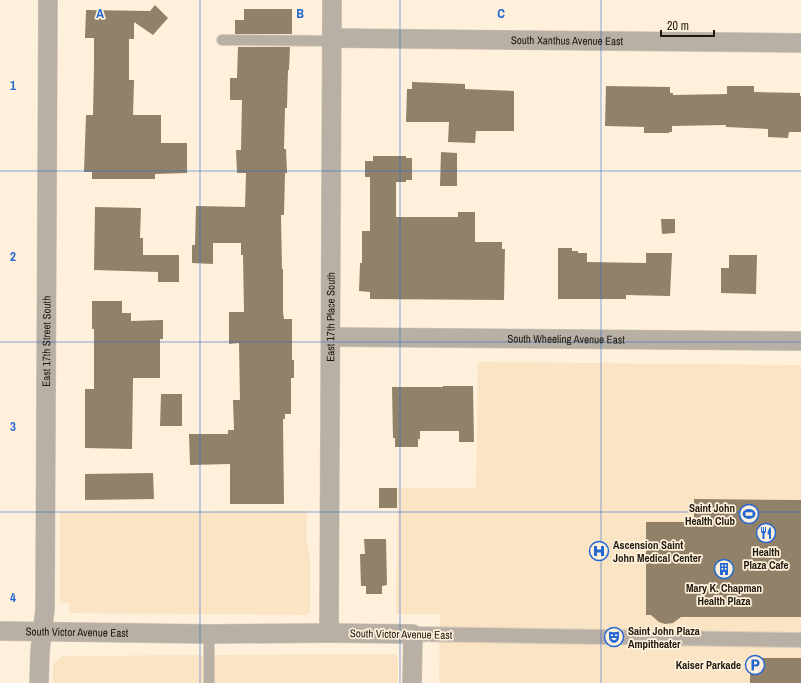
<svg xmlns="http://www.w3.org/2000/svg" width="801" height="683" font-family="'Archivo Narrow',sans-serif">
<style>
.built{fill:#fae4c3}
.building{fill:#918169}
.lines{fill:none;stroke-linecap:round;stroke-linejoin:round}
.service-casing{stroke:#dacdba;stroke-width:12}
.pedestrian-casing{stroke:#dacdba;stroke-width:16}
.minor-casing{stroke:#dacdba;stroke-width:20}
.service{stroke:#b8b0a5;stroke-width:10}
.pedestrian{stroke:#b8b0a5;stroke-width:14}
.minor{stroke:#b8b0a5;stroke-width:19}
.grid{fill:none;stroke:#2567d3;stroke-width:1;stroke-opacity:0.55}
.labels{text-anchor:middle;stroke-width:3.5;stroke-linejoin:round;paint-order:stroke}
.street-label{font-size:11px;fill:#1e180e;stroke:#fef0db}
.poi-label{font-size:11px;font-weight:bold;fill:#1e180e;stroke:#fef0db;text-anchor:end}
.grid-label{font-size:13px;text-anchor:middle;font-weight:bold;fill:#2567d3;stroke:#fef0db;stroke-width:3.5;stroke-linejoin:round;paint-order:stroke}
</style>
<rect width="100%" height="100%" fill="#fef0db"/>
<g class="built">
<polygon points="478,362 801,365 801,683 439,683 440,614 396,614 398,488 476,488"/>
<polygon points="307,511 306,537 310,559 310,612 307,615 69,613 69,603 60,603 60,512"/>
<polygon points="394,654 397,656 398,659 398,683 53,683 53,664 63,656"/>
</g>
<g class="building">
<polygon points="155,5 168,18 153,35 134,22 134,39 129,39 129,80 134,80 133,115 161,115 161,143 187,143 187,173 155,174 155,179 92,179 92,172 84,172 86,115 93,115 94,66 94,38 85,38 86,10 150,11"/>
<polygon points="244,9 292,9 292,34 235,34 235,20 244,20"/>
<polygon points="238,47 290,47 289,70 288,70 287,108 285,108 284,149 286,149 287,173 285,173 284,215 281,215 282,269 283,269 283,312 284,319 292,319 292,360 294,360 294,378 291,378 291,414 285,414 285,419 283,419 284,504 230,504 230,464 190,465 189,434 228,434 228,430 234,430 233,400 240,400 239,343 229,344 229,312 244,312 243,255 241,255 241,243 213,243 213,264 192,263 192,245 195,245 196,206 245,207 246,173 237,173 236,150 241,150 242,100 230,100 230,78 237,78"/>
<polygon points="412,82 465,84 465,89 514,91 514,131 476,131 475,143 448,142 449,122 406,122 407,89 412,89"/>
<polygon points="606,86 670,87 670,93 673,93 673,95 727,94 727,86 754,86 754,92 800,93 800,96 801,96 801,132 789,132 788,138 768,137 768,129 726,127 726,125 672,126 672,132 669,132 669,133 644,133 644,127 605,126"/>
<polygon points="441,152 457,153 457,186 440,186"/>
<polygon points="373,156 406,156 406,158 412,158 412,180 406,180 406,182 396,182 396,217 458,217 458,212 475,212 475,242 502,242 502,249 505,249 504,300 370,299 370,292 359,291 360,263 362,263 362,231 370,231 370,177 365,177 365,161 373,161"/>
<polygon points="95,207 141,208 140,238 143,238 143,255 179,255 179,282 158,282 158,272 94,270"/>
<polygon points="661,219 675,219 675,233 662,234"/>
<polygon points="558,248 572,248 572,251 578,251 578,253 587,253 587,262 646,263 646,253 672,253 670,296 626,295 626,299 558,299"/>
<polygon points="729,255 757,255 756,294 721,293 721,268 729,268"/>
<polygon points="92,301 122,301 122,313 131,313 131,321 163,320 163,339 160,339 160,378 133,378 132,449 85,448 85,389 94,389 94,329 92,329"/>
<polygon points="443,386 473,386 474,442 459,442 459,431 420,431 420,439 418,439 418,447 395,447 395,438 393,438 392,387 443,387"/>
<polygon points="161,394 182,394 182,426 160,426"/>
<polygon points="153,473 154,499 85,500 85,474"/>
<rect x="379" y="488" width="18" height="20"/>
<polygon points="694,499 801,500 801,617 681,617 673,623 665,624 659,622 651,615 646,615 646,522 694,522"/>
<polygon points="364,539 386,539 387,585 382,586 382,594 366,594 366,586 361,586 360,554 365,554"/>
<rect x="750" y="658" width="51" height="25"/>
</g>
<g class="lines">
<defs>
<g id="service">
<polyline points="222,40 332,41"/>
<polyline points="209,683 209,634"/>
</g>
<polyline id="pedestrian" points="413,634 801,640"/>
<g id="minor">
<path id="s1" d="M332,38L801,43"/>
<path id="s2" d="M331,337L801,341"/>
<path id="s3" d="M0,631L209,634L329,633L413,634L412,683"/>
<path id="s4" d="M329,633L332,0"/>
<path id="s5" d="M39,683L40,651L45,609L48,0"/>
</g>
</defs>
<use href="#service" class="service-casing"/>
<use href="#pedestrian" class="pedestrian-casing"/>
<use href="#minor" class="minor-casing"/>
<use href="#service" class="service"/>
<use href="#pedestrian" class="pedestrian"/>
<use href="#minor" class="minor"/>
</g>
<path class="grid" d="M200,0V683M400,0V683M601,0V683M0,171H801M0,342H801M0,512H801"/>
<defs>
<symbol id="stadium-ring" viewBox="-11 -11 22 22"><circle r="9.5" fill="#fef0db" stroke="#2567d3" stroke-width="1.5"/><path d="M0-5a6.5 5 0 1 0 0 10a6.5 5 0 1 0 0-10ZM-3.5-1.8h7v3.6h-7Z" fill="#2567d3"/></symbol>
<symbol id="restaurant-ring" viewBox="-11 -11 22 22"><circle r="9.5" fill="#fef0db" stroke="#2567d3" stroke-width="1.5"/><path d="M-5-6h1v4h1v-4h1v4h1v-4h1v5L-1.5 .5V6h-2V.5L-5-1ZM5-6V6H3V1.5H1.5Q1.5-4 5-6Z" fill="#2567d3"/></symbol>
<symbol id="hospital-ring" viewBox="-11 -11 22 22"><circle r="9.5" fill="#fef0db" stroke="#2567d3" stroke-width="1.5"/><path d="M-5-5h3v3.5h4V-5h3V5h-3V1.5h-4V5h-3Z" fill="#2567d3"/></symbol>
<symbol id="building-ring" viewBox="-11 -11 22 22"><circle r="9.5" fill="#fef0db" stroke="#2567d3" stroke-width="1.5"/><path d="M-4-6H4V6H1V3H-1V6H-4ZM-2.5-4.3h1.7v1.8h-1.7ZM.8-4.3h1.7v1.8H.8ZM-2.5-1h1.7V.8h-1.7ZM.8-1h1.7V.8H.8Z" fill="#2567d3"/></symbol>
<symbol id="theatre-ring" viewBox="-11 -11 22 22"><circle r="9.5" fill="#fef0db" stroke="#2567d3" stroke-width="1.5"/><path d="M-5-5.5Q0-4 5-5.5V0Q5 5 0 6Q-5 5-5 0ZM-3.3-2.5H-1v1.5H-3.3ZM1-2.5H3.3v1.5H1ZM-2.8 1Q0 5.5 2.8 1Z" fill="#2567d3"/></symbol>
<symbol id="parking-ring" viewBox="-11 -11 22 22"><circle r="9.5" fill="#fef0db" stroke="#2567d3" stroke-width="1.5"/><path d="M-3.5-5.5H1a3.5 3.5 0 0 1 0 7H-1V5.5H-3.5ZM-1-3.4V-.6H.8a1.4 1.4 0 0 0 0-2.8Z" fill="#2567d3"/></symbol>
</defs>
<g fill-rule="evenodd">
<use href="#stadium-ring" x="738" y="503" width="22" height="22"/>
<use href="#restaurant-ring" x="755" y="522" width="22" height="22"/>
<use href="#hospital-ring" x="588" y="540" width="22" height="22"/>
<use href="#building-ring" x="713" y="558" width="22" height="22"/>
<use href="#theatre-ring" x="603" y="626" width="22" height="22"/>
<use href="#parking-ring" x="744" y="654" width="22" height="22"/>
</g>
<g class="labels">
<g class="street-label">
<text dy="4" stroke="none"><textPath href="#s1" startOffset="235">South Xanthus Avenue East</textPath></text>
<text dy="4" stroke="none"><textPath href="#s4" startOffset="316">East 17th Place South</textPath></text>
<text dy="4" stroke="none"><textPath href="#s2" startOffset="235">South Wheeling Avenue East</textPath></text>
<text dy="4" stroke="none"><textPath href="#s5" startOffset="342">East 17th Street South</textPath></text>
<text dy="4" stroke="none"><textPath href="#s3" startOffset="77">South Victor Avenue East</textPath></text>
<text transform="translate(401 634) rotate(1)" y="4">South Victor Avenue East</text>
</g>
<g class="poi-label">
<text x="735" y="512">Saint John<tspan x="735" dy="13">Health Club</tspan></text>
<text x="613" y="549" text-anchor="start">Ascension Saint<tspan x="613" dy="13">John Medical Center</tspan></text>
<text x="766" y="556" text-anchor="middle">Health<tspan x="766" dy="13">Plaza Cafe</tspan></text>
<text x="724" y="592" text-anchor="middle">Mary K. Chapman<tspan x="724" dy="13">Health Plaza</tspan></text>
<text x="628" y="635" text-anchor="start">Saint John Plaza<tspan x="628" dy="13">Ampitheater</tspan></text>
<text x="741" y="669">Kaiser Parkade</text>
</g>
</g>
<g class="grid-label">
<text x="100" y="18">A</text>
<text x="300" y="18">B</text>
<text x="501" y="18">C</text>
<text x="13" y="90">1</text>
<text x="13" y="261">2</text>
<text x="13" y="431">3</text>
<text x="13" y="602">4</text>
</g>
<path d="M661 30v6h53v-6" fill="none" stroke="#1e180e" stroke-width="2"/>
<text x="667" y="30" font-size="12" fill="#1e180e" stroke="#fef0db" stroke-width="3" paint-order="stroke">20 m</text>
</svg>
